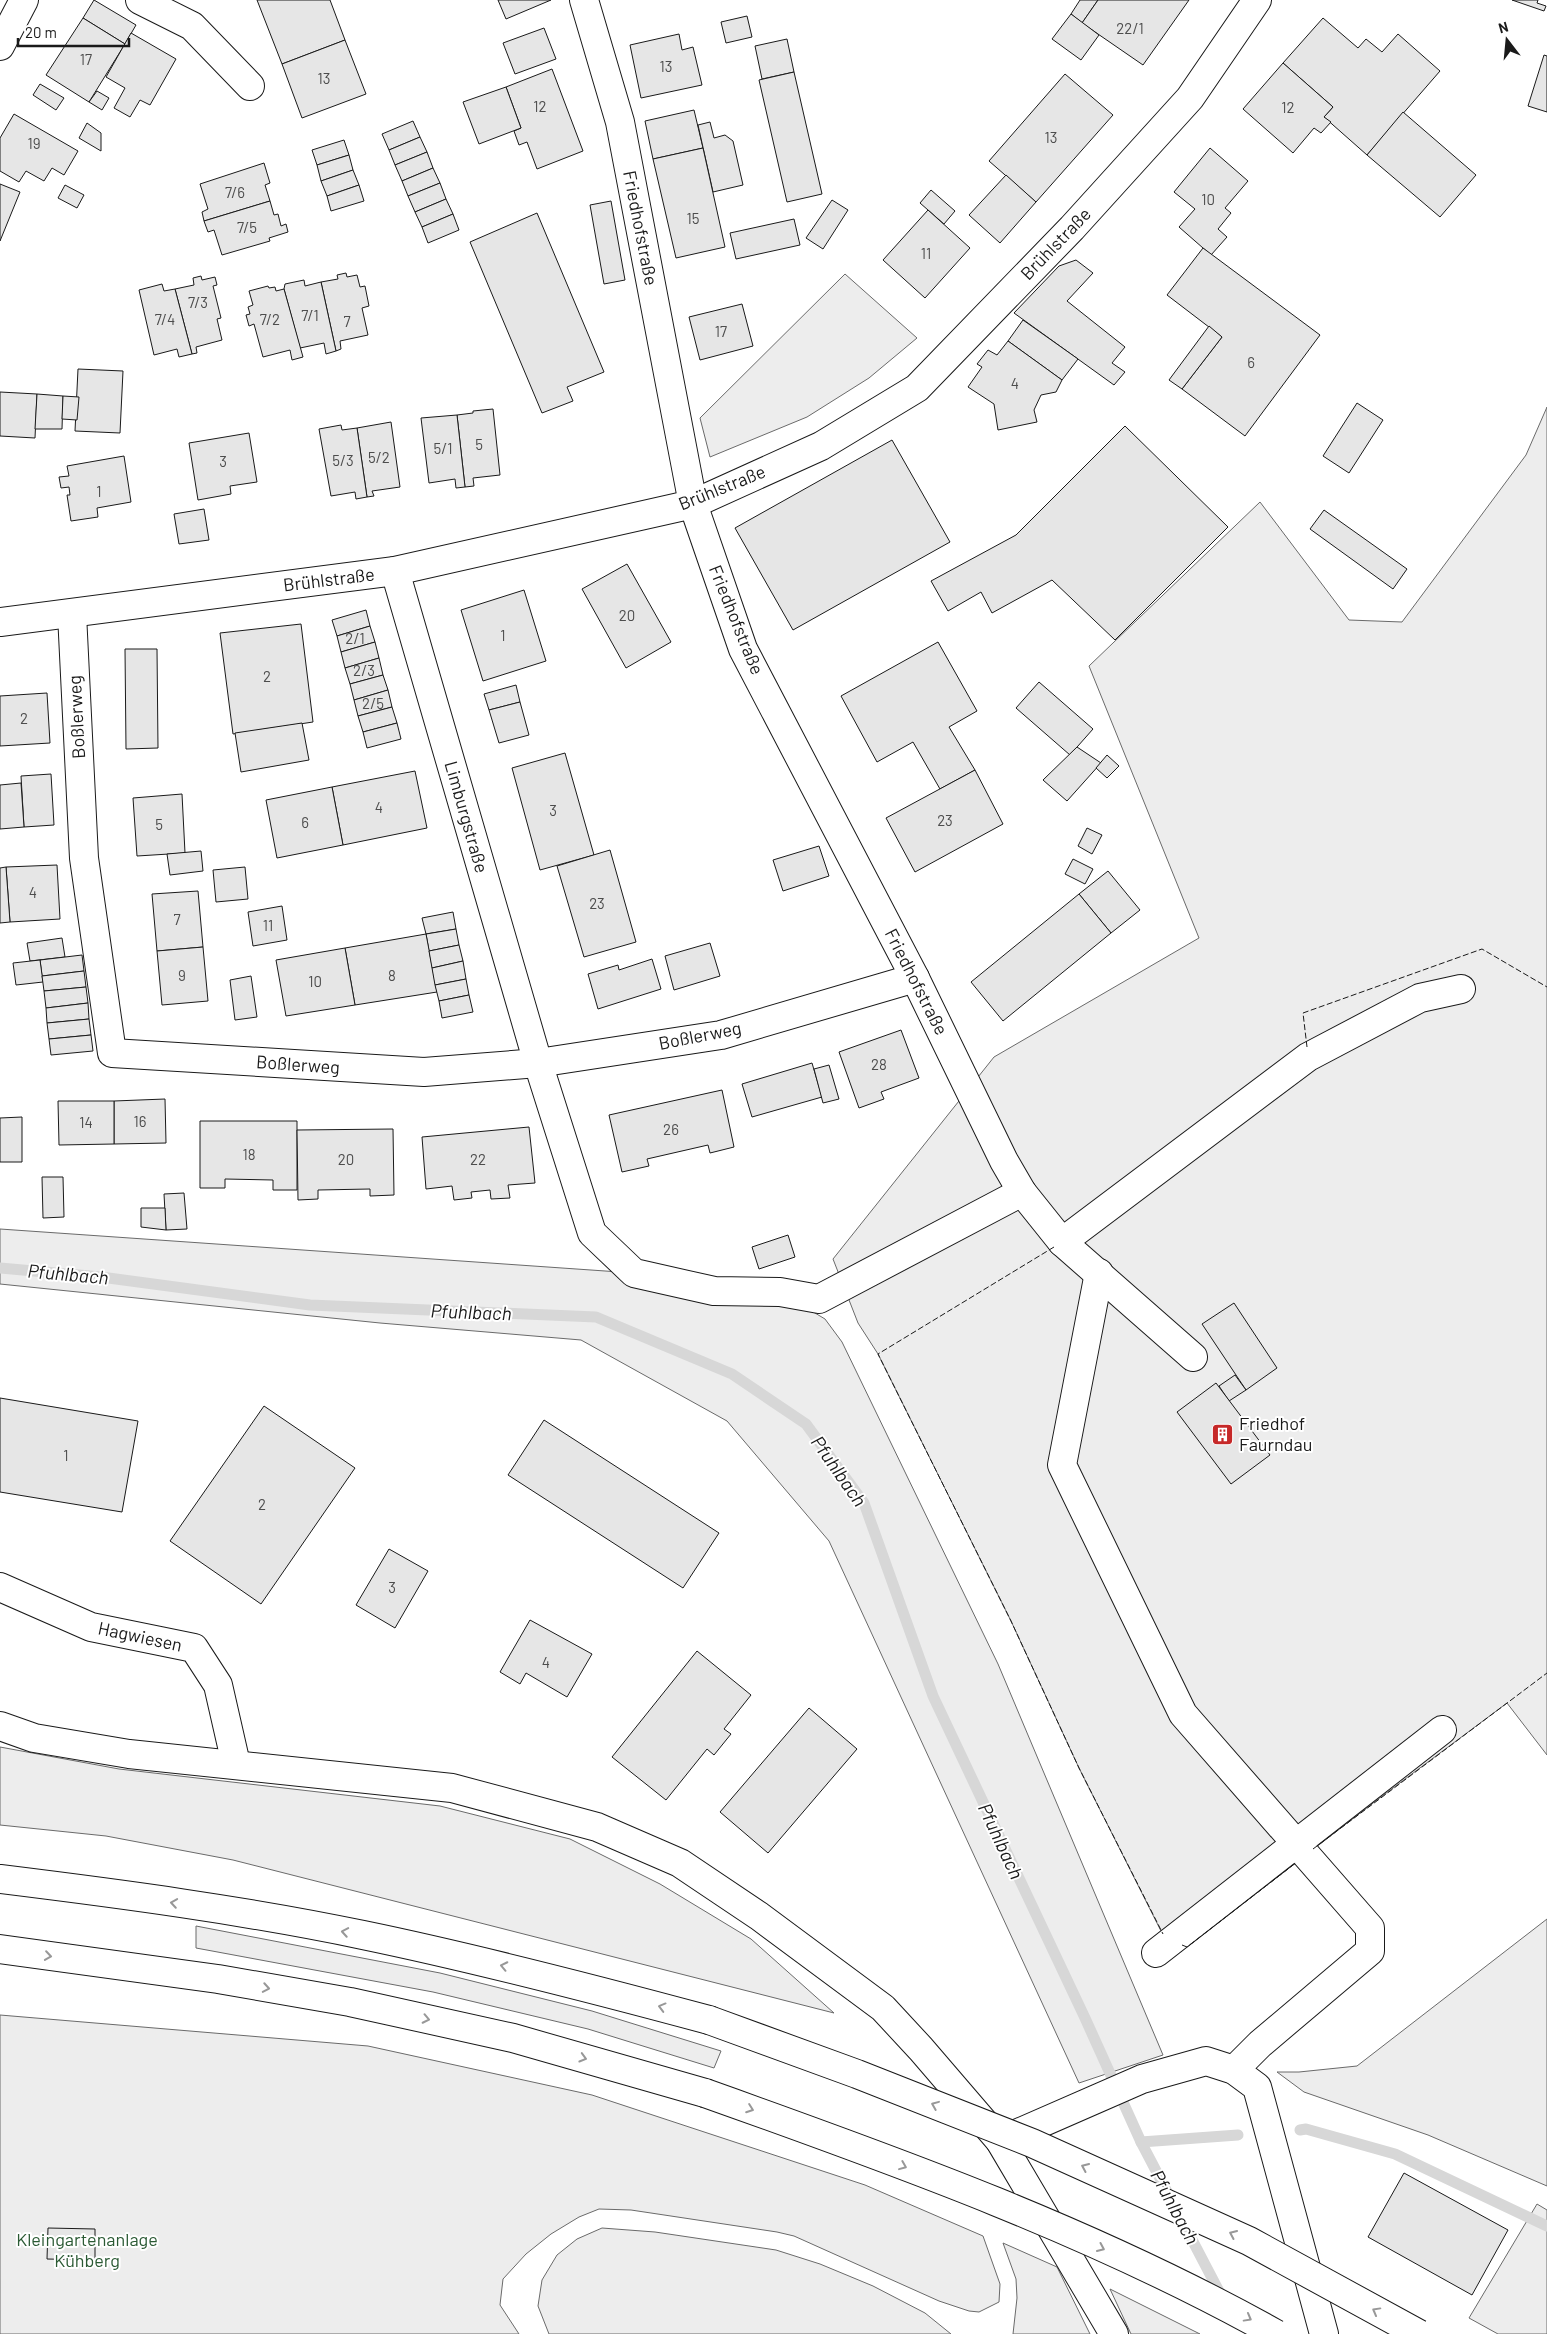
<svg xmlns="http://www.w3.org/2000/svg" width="1547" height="2334" font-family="Barlow,sans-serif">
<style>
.built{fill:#ededed;stroke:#6a6a6a}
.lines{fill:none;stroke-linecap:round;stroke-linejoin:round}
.stream{stroke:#d7d7d7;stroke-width:11}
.building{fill:#e6e6e6;stroke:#1a1a1a}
.minor-casing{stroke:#1a1a1a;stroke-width:30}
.highway-casing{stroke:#1a1a1a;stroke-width:30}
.minor{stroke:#fff;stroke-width:28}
.highway{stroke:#fff;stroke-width:28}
.highway-bridge-casing{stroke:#1a1a1a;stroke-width:30;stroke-linecap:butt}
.highway-bridge{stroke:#fff;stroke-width:28}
.fence{stroke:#1a1a1a;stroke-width:1;stroke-dasharray:6 2.5;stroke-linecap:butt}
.oneway{stroke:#989898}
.labels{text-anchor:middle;stroke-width:4;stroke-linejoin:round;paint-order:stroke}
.number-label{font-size:15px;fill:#4d4d4d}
.street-label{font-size:18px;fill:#1a1a1a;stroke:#fff}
.poi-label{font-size:18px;fill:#1a1a1a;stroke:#fff;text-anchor:start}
.park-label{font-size:18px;fill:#2b5a34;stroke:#fff}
.water-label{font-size:19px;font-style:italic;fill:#1a1a1a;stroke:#fff}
</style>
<rect width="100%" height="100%" fill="#fff"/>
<g class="built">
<polygon points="845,274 917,338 869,378 807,417 710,457 700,418"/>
<polygon points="1547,407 1547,1755 1507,1703 1377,1800 1187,1947 1163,1935 1079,1768 1011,1621 878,1354 858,1323 833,1259 994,1057 1199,938 1089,666 1260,502 1349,620 1402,622 1526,455"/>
<polygon points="0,1229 634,1273 780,1292 825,1319 842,1342 998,1664 1163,2055 1079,2083 829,1541 727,1421 581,1340 380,1323 0,1284"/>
<polygon points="0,1747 119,1769 440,1806 570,1839 660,1884 751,1939 834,2013 233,1860 106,1836 0,1825"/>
<polygon points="1547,1919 1547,2186 1428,2135 1304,2092 1277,2072 1299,2072 1357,2066"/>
<polygon points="196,1926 440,1973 592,2011 721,2051 714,2068 588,2029 433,1992 196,1948"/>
<polygon points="0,2015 368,2046 592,2095 865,2185 983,2236 1000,2284 999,2302 979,2312 969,2311 939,2301 794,2236 777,2232 631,2210 599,2209 579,2217 551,2234 526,2254 503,2279 500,2305 519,2334 0,2334"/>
<polygon points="1537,2204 1547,2210 1547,2334 1498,2334 1469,2318"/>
<polygon points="602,2228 655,2232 776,2250 820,2264 873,2286 925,2313 951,2334 549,2334 538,2306 542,2280 557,2255 577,2239"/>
<polygon points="1003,2243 1057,2267 1090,2334 1013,2334 1017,2298 1016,2279"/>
<polygon points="1110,2289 1200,2334 1131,2334"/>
</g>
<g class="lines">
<g class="stream">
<polyline points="0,1268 101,1277 310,1305 596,1317 732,1374 806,1424 864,1503 933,1696 1085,2018 1141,2142 1223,2299"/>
<polyline points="1300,2130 1306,2129 1395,2154 1547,2226"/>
<polyline points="1141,2142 1238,2135"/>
</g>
</g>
<g class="building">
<polygon points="94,0 136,25 125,44 83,18"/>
<polygon points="257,0 330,0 345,40 282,64"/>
<polygon points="498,0 551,0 506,19"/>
<polygon points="1080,0 1098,0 1082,23 1071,14"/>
<polygon points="1098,0 1189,0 1143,65 1082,23"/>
<polygon points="1512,0 1538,0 1537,3 1546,6 1544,11"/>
<polygon points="1071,14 1099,35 1081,60 1052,39"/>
<polygon points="747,16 752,37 726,43 721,22"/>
<polygon points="83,18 125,44 89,102 46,75"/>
<polygon points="1323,18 1358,48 1366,39 1382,52 1398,34 1440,71 1367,155 1324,117 1333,107 1283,63"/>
<polygon points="544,28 556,59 515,74 503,43"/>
<polygon points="131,33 176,59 150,105 140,100 130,117 114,108 125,88 106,77"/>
<polygon points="679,34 682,50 693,47 702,85 641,98 630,45"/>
<polygon points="787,39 794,72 762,79 755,46"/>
<polygon points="345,40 366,94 302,118 282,64"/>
<polygon points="1544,55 1547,56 1547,112 1528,106"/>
<polygon points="1283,63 1333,107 1324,117 1331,122 1321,133 1314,128 1293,153 1243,109"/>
<polygon points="552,69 583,151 537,169 527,142 519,145 514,131 521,128 506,87"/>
<polygon points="794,72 822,194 787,202 759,80"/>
<polygon points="1065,74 1113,115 1036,202 989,161"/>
<polygon points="40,84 64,98 56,110 33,95"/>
<polygon points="506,87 521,128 479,144 463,102"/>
<polygon points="97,91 109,98 102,110 89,102"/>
<polygon points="694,110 703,148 653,159 645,121"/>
<polygon points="1403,112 1476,175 1440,217 1367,155"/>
<polygon points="14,114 78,151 64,175 52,168 44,181 26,171 19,182 0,171 0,138"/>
<polygon points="413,121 420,137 389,150 382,134"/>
<polygon points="710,122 714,138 725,135 733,141 743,185 713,192 698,125"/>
<polygon points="87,123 101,133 101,151 79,138"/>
<polygon points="420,137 427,152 395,165 389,150"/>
<polygon points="344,140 349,155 317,165 312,150"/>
<polygon points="703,148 725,247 676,258 653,159"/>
<polygon points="1210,148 1248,181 1225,208 1231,213 1218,229 1227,237 1211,255 1179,227 1195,209 1174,192"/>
<polygon points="427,152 433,168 402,181 395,165"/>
<polygon points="349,155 353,170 321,181 317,165"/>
<polygon points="264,163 270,183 265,185 270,201 204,221 202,212 208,209 200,184"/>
<polygon points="433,168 440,183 408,196 402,181"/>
<polygon points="353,170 359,185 327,196 321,181"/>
<polygon points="1006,175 1036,202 1000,243 969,215"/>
<polygon points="440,183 446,199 415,212 408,196"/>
<polygon points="0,184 20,192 0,241"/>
<polygon points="65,185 84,195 77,208 58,198"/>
<polygon points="359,185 364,201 331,211 327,196"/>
<polygon points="931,190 955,211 944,224 920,203"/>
<polygon points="446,199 453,214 422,227 415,212"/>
<polygon points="832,200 848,210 823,249 806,238"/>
<polygon points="270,201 274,215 278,214 281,226 286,224 288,232 269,238 270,241 222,255 214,230 208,232 204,221"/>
<polygon points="611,201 625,280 604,284 590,205"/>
<polygon points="928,210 970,248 925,298 883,260"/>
<polygon points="537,213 604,372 567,387 573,401 542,413 470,242"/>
<polygon points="453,214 459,230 428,243 422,227"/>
<polygon points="794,219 800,245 736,259 730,233"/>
<polygon points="1203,248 1320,335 1245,436 1182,389 1222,337 1167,295"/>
<polygon points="1076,260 1093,273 1067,301 1125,347 1112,363 1125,372 1114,385 1014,313 1059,266"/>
<polygon points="346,273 347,277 357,275 360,287 365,286 369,306 362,308 368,335 340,341 341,349 336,351 321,282 338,279 337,275"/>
<polygon points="201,276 202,280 215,277 217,285 213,286 221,318 217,319 222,340 196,347 197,353 192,354 175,289 194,285 193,278"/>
<polygon points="304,280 305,286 321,282 336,351 326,354 324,343 300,348 284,289 285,284"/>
<polygon points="162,284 164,291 175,289 192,354 179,357 177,349 154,355 139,290"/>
<polygon points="268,286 269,288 275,287 276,291 284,289 303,357 292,360 290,350 263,357 254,324 249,326 246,315 250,314 248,307 253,305 249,291"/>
<polygon points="742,304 753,346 700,360 689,317"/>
<polygon points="1023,320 1078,359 1062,380 1008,341"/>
<polygon points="1209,326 1222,337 1182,389 1169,380"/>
<polygon points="1008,341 1062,380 1056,392 1041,395 1034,410 1037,422 998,430 994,404 968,387 982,367 977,364 988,350 997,355"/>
<polygon points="78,369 123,371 120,433 75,431"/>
<polygon points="0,392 37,394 35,438 0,436"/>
<polygon points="37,394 63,396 62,429 35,429"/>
<polygon points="63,396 79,397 77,420 62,419"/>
<polygon points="1357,403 1383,420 1349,473 1323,456"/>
<polygon points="493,409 500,475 473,478 474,486 465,487 457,415 473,413 473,411"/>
<polygon points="457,415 465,487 456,488 455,479 429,483 421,418"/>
<polygon points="391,422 400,487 372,491 374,496 367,497 357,428"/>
<polygon points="341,425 342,430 357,428 367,497 356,499 355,492 331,496 319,429"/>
<polygon points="1125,426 1228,527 1115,640 1052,580 992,613 981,592 948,611 931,581 1016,535"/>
<polygon points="249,433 257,482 230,486 231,494 198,500 189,443"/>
<polygon points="892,440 950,542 793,630 735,528"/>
<polygon points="124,456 131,502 97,508 98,517 71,521 67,495 70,495 69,487 61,488 59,477 69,476 67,466"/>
<polygon points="204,509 209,540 179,544 174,514"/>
<polygon points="1324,510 1407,569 1393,589 1310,529"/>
<polygon points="627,564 671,642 626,668 582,589"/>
<polygon points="524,590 546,661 483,681 461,610"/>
<polygon points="366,610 370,626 337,636 332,620"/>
<polygon points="301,624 313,722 233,734 220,633"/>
<polygon points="370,626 375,642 341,652 337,636"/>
<polygon points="375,642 379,658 345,668 341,652"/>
<polygon points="938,642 977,711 949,727 975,770 940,789 913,742 877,762 841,696"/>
<polygon points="125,649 157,649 158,748 126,749"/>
<polygon points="379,658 383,675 350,684 345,668"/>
<polygon points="383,675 388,690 354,700 350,684"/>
<polygon points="1039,682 1093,729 1070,755 1016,708"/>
<polygon points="516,685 520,702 489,710 484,694"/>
<polygon points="388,690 392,707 358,716 354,700"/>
<polygon points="47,693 50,743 0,746 0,696"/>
<polygon points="520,702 529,735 499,743 489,710"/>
<polygon points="392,707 397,723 363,732 358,716"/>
<polygon points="302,723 309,760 241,772 235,733"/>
<polygon points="397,723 401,739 367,748 363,732"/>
<polygon points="1077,747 1101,763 1067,801 1043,780"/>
<polygon points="565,753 594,855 540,870 512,768"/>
<polygon points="1107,755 1119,766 1107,778 1096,768"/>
<polygon points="975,770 1003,824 915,872 886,818"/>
<polygon points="415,771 427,828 343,845 332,787"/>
<polygon points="51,774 54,825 24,827 21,776"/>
<polygon points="21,783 24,827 0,829 0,785"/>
<polygon points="332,787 343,845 277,858 266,800"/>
<polygon points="182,794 185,853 137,856 133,798"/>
<polygon points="1087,828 1102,835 1092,854 1078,846"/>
<polygon points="819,846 829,876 783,891 773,860"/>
<polygon points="610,850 636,942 584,957 557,866"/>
<polygon points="201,851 203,871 170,875 167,854"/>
<polygon points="1073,859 1093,869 1085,884 1065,874"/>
<polygon points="57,865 60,919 10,922 6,867"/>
<polygon points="6,867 10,922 0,923 0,868"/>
<polygon points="245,867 248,899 216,902 213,870"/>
<polygon points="1108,871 1140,910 1111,933 1079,894"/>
<polygon points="198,891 203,947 157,951 152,894"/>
<polygon points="1079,894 1111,933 1003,1021 971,982"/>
<polygon points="282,906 287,940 253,946 248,912"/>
<polygon points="453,912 456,929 426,934 422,918"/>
<polygon points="456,929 459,945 429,951 426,934"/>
<polygon points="426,934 437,992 355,1005 345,948"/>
<polygon points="62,938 65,957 30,961 27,943"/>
<polygon points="710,943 720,976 674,990 665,956"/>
<polygon points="459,945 463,961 432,968 429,951"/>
<polygon points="203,947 208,1001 162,1005 157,951"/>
<polygon points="345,948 355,1005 286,1016 276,960"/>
<polygon points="82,955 84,971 42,976 40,960"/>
<polygon points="652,959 661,989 598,1009 588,974 618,965 619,970"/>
<polygon points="40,960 43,982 16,985 13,963"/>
<polygon points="463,961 466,979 435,985 432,968"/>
<polygon points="84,971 86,987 44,991 42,976"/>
<polygon points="251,976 257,1017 235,1020 230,980"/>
<polygon points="466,979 469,995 439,1001 435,985"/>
<polygon points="86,987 88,1003 46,1008 44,991"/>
<polygon points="469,995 473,1012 442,1018 439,1001"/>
<polygon points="88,1003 89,1019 47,1023 46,1008"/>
<polygon points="89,1019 91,1035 49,1039 47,1023"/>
<polygon points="901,1030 919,1078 881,1092 884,1099 859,1108 839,1052"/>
<polygon points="91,1035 93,1051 51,1055 49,1039"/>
<polygon points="812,1063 822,1097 752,1117 742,1084"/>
<polygon points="829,1065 839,1099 823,1103 814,1069"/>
<polygon points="722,1090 734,1147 710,1153 708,1145 647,1159 649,1166 622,1172 609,1115"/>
<polygon points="165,1099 166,1143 114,1144 114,1101"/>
<polygon points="58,1101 114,1101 114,1144 59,1145"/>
<polygon points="22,1117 22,1162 0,1162 0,1118"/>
<polygon points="200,1121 297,1121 297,1190 273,1190 273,1180 225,1179 225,1188 200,1188"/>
<polygon points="529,1127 535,1183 508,1185 510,1198 491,1199 490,1190 471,1192 472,1198 454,1200 452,1186 426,1189 422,1137"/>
<polygon points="393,1129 394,1195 370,1196 370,1189 318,1190 318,1199 298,1200 297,1130"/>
<polygon points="42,1177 63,1177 64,1217 43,1218"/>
<polygon points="184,1193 187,1229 166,1230 164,1194"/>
<polygon points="141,1208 165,1208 166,1230 141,1227"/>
<polygon points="788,1235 795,1257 759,1269 752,1247"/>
<polygon points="1234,1303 1277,1368 1246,1390 1202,1324"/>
<polygon points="1235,1375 1246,1390 1229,1401 1219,1386"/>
<polygon points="1216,1383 1270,1455 1231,1484 1177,1412"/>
<polygon points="0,1398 138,1421 122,1512 0,1492"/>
<polygon points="264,1406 355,1468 261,1604 170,1541"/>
<polygon points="544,1420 719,1533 683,1588 508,1475"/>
<polygon points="389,1549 428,1571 395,1628 356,1605"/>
<polygon points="530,1620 592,1654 567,1697 526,1673 520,1684 500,1672"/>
<polygon points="697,1651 751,1695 724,1729 731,1734 714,1755 707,1749 666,1800 612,1757"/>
<polygon points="809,1708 857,1749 768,1853 720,1812"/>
<polygon points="1404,2173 1508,2230 1472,2295 1368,2237"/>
<polygon points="48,2228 95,2229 95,2260 47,2259"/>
</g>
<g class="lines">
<defs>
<g id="minor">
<polyline points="140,0 192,26 250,86"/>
<polyline points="584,0 620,122 693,504 743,649 915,978 1004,1161 1022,1192 1062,1242 1193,1357"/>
<polyline points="0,46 24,0"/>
<polyline points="395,571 538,1063 592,1233 634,1273 714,1291 780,1292 819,1299 1022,1192"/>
<polyline points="72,614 84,858 112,1053 424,1072 538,1063 721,1035 915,978"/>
<polyline points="0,622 395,571 693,504 821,446 917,388 1072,228 1190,98 1257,0"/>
<polyline points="1062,1242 1308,1057 1420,998 1461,989"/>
<polyline points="1099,1273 1062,1465 1183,1714 1370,1928 1370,1951 1260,2044 1234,2070"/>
<polyline points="0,1587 91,1627 194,1648 218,1685 236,1764"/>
<polyline points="0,1726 34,1738 129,1754 452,1788 597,1827 680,1863 759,1916 883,2008 921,2049 1000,2141 1114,2334"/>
<polyline points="1156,1953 1442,1730"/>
<polyline points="1000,2141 1142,2079 1206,2061 1234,2070 1257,2087 1324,2334"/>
</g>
<g id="highway">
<path d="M0,1879C121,1894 243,1910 363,1935C479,1959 594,1989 709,2020"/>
<polyline points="0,1949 218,1979 350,2002 513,2038 705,2093"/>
</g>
</defs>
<use href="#minor" class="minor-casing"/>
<use href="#highway" class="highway-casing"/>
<use href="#minor" class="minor"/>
<use href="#highway" class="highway"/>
<defs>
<g id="highway-bridge">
<polyline points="709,2020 857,2074 1032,2143 1249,2241 1419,2334"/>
<path d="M705,2093C899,2162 1096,2233 1276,2334"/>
</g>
</defs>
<use href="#highway-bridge" class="highway-bridge-casing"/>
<use href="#highway-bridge" class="highway-bridge"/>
<g class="fence">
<polyline points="1307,1047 1303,1013 1482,949 1547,987"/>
<polyline points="1054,1247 878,1354 1011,1621 1079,1768 1163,1934"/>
<polyline points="1313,1849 1547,1673"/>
<polyline points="1182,1945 1187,1947 1297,1862"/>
</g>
</g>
<defs><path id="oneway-chevron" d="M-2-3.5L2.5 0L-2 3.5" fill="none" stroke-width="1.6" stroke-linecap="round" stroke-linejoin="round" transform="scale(1.25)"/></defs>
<g class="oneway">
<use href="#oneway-chevron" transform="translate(174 1903) rotate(-171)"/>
<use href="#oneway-chevron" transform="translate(345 1932) rotate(-170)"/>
<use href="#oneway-chevron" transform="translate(48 1956) rotate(8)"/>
<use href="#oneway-chevron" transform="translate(504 1966) rotate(-168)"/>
<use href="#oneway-chevron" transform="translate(266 1988) rotate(10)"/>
<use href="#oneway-chevron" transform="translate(662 2007) rotate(-165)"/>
<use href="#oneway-chevron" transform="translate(426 2019) rotate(12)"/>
<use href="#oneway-chevron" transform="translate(583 2058) rotate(16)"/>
<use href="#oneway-chevron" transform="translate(935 2105) rotate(-158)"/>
<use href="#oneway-chevron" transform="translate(750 2109) rotate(20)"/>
<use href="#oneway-chevron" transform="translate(903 2166) rotate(22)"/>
<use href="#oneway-chevron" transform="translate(1085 2167) rotate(-156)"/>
<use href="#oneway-chevron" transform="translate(1233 2234) rotate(-156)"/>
<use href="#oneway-chevron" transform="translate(1101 2248) rotate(24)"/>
<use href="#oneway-chevron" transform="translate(1376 2311) rotate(-151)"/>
<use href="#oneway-chevron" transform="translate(1248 2318) rotate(29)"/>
</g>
<defs>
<symbol id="building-square" viewBox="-11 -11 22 22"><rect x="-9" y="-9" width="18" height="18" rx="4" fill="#c62828" stroke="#fff"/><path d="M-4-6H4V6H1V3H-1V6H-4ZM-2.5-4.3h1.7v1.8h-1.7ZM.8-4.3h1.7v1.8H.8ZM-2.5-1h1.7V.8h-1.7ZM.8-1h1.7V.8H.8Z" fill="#fff"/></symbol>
</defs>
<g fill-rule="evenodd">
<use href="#building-square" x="1210" y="1422" width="25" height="25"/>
</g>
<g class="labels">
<g class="number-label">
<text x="1130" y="34">22/1</text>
<text x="86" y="65">17</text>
<text x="666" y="72">13</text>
<text x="324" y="84">13</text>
<text x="540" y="112">12</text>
<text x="1288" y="113">12</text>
<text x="1051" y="143">13</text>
<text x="34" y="149">19</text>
<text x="235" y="198">7/6</text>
<text x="1208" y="205">10</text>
<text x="693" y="224">15</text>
<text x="247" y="233">7/5</text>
<text x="926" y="259">11</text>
<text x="198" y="308">7/3</text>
<text x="310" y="321">7/1</text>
<text x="165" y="325">7/4</text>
<text x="270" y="325">7/2</text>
<text x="347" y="327">7</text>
<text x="721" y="337">17</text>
<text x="1251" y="368">6</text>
<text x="1015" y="389">4</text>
<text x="479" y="450">5</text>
<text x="443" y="454">5/1</text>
<text x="379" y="463">5/2</text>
<text x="343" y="466">5/3</text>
<text x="223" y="467">3</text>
<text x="99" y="497">1</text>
<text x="627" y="621">20</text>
<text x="503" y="641">1</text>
<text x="355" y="644">2/1</text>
<text x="364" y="676">2/3</text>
<text x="267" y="682">2</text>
<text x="373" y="709">2/5</text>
<text x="24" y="724">2</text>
<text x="379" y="813">4</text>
<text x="553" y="816">3</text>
<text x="945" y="826">23</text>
<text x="305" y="828">6</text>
<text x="159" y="830">5</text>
<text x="33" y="898">4</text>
<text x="597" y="909">23</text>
<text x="177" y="925">7</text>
<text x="268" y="931">11</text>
<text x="182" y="981">9</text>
<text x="392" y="981">8</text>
<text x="315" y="987">10</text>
<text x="879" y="1070">28</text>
<text x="140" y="1127">16</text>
<text x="86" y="1128">14</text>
<text x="671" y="1135">26</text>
<text x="249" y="1160">18</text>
<text x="346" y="1165">20</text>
<text x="478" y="1165">22</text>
<text x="66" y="1461">1</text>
<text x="262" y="1510">2</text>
<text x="392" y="1593">3</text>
<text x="546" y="1668">4</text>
</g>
<g class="street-label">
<text transform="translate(640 228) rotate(79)" y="6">Friedhofstraße</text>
<text transform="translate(1056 244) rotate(-46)" y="6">Brühlstraße</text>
<text transform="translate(722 488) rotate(-22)" y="6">Brühlstraße</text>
<text transform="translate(329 580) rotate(-7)" y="6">Brühlstraße</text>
<text transform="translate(736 620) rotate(68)" y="6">Friedhofstraße</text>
<text transform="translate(77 717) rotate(-93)" y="6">Boßlerweg</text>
<text transform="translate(466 817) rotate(74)" y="6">Limburgstraße</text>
<text transform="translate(916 982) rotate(63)" y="6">Friedhofstraße</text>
<text transform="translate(700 1036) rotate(-11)" y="6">Boßlerweg</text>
<text transform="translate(298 1065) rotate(4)" y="6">Boßlerweg</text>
<text transform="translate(140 1637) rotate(12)" y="6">Hagwiesen</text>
</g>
<g class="poi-label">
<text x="1239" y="1430">Friedhof<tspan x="1239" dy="21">Faurndau</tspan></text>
</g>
<g class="park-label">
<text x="87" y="2246">Kleingartenanlage<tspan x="87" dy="21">Kühberg</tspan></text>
</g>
<g class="water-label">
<text transform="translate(68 1274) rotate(5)" y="7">Pfuhlbach</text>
<text transform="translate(471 1312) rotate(2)" y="7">Pfuhlbach</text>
<text transform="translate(839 1471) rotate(55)" y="7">Pfuhlbach</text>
<text transform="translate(1001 1841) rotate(65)" y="7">Pfuhlbach</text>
<text transform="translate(1175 2207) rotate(62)" y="7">Pfuhlbach</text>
</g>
</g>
<g transform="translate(1507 40) rotate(344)" stroke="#ffffff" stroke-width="4" paint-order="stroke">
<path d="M0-4L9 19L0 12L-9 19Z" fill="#1a1a1a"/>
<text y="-8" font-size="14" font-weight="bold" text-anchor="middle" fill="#1a1a1a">N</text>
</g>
<path d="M18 38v8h111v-8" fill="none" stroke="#1a1a1a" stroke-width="2.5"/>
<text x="25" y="38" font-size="15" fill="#1a1a1a" stroke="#ffffff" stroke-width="4" paint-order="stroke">20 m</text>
</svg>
